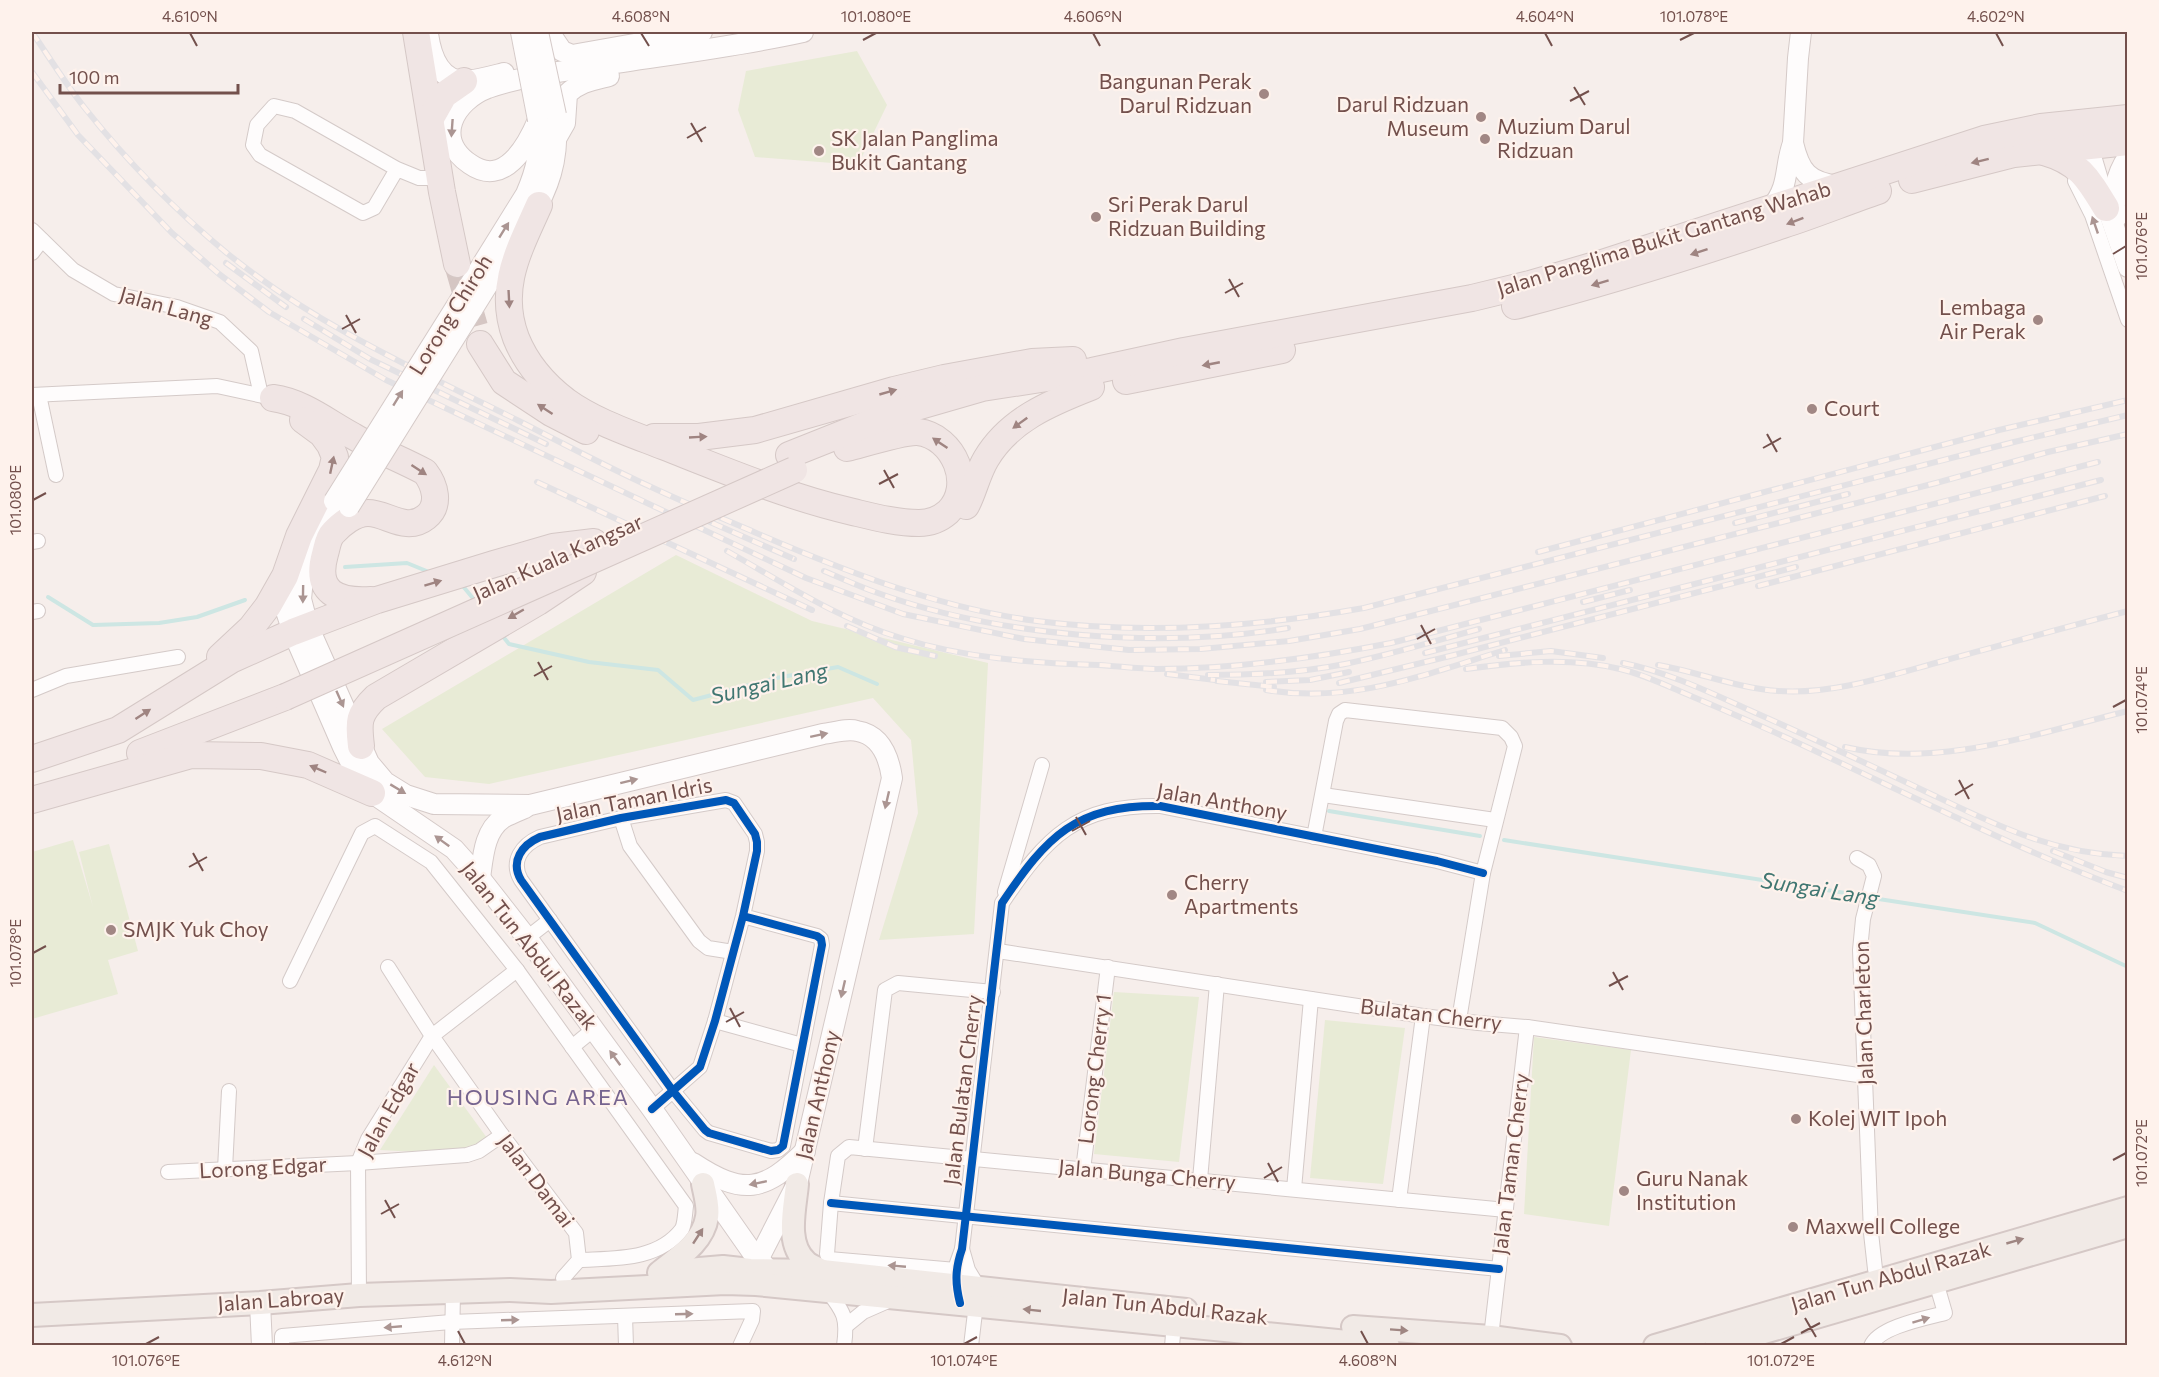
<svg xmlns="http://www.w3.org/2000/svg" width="2159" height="1377" font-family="Commissioner,sans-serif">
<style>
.green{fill:#e8ebd6}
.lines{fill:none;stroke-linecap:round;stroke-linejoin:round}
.stream{stroke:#cde6e3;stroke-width:4}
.highway-tunnel{stroke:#d5c6c3;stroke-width:26;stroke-dasharray:26 13;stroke-linecap:butt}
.street-casing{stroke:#d4cac8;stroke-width:16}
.secondary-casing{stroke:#d5cac8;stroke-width:22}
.primary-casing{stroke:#d5c8c6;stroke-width:26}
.highway-casing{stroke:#d5c8c6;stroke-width:28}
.street{stroke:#fefcfc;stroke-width:14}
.secondary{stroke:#fefcfc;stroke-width:20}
.primary{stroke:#f1eae6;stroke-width:22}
.highway{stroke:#f0e5e4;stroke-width:26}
.rail-casing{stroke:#e3e1e4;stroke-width:6}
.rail{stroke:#fef2ec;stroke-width:4;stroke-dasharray:11;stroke-linecap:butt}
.secondary-bridge-casing{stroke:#d5cac8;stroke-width:22;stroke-linecap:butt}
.highway-bridge-casing{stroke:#d5c8c6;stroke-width:28;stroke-linecap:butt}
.secondary-bridge{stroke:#fefcfc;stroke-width:20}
.highway-bridge{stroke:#f0e5e4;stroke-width:26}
.cycleway-casing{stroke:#fef2ec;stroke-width:11}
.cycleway{stroke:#0057b8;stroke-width:8}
.oneway{fill:#ab9592}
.oneway2{fill:#9f8481}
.oneway3{fill:#9f8682}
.ticks{fill:none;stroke:#73504c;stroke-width:2}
.poi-dot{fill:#a18784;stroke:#fef2ec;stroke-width:2}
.labels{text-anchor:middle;stroke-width:4.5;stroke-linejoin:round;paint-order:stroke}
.poi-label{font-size:21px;fill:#73504c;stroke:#fef2ec;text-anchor:start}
.street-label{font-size:21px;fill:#73504c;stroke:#fef2ec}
.water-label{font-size:22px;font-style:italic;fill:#417772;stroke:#fef2ec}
.neighbourhood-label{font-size:22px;letter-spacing:1.5px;fill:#76648f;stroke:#fef2ec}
.neatline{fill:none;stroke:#73504c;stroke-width:2}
.ticks-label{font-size:15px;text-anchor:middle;fill:#73504c}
</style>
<rect width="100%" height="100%" fill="#f6eeeb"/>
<g class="green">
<polygon points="857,51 887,105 858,165 755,157 738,110 746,71"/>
<polygon points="676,555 812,621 988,663 974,934 879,940 918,813 911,740 873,698 489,784 425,777 382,729"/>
<polygon points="73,840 93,907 79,852 109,844 138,951 108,960 118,994 32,1019 32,852"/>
<polygon points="1114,992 1199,997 1179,1162 1094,1154"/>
<polygon points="1325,1020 1405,1028 1383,1184 1310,1178"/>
<polygon points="1534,1037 1631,1050 1609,1226 1524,1214"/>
<polygon points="434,1065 495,1149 472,1155 380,1150"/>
</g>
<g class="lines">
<g class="stream">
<polyline points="345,567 407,563 429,572"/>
<polyline points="462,585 476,602"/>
<polyline points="48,597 93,625 159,623 197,617 245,600"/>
<polyline points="501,634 509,644 589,662 658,670 693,700 776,678 838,667 877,684"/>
<polyline points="1329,811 1480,836"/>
<polyline points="1504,840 1865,896"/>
<polyline points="1872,898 2035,923 2128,967"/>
</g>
<polyline class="highway-tunnel" points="457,264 480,344"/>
<defs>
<g id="street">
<polyline points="397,169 374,208 363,213 260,155 253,145 257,125 274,106 295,111 397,169 419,178 441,178"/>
<polyline points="2119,176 2128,199"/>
<polyline points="2075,181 2092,215 2128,320"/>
<polyline points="32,230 73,270 114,294 177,307 220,322 251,351 261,395"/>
<polyline points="32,253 42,240"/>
<polyline points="32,395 217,386 268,397"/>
<polyline points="39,395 56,475"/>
<polyline points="32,542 38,541"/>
<polyline points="32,612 38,611"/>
<polyline points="32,690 66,676 178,657"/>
<polyline points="1323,795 1495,820"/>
<polyline points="621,818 630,846 699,941 708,948 733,952"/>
<polyline points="1314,837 1336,721 1339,714 1345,710 1502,728 1511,737 1515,746 1483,873 1459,1020"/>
<polyline points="1857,858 1869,865 1874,876 1863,919 1860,950 1871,1233 1875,1269 1880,1286"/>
<polyline points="1005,892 1042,765"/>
<polyline points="527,938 550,920"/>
<polyline points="998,951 1423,1016 1478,1023 1527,1027 1865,1076"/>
<polyline points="388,967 432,1036 502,1135 576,1233 579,1260 563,1278"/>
<path d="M290,981L362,833L375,826L431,862L517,970L686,1206C685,1213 685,1223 682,1229C658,1261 614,1258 579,1260"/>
<polyline points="715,1021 802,1045"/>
<polyline points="572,1047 594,1029"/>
<path d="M652,1109L700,1067L715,1021L743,916L757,851V842L755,834L734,803L726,800L621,818L540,837C522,845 510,861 521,880L673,1091L705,1130L709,1133L771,1151L778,1150L783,1146L822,945L821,939L817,936L743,916"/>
<polyline points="865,1149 885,990 898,983 993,992"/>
<polyline points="225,1169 229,1091"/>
<polyline points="1083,1170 1108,967"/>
<polyline points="168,1172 358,1163 467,1155 479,1151 502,1135"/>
<polyline points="1200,1180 1217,984"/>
<polyline points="1294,1189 1311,999"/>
<polyline points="1399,1200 1423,1016"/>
<polyline points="831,1203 1499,1269"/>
<polyline points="962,1249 968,1270 979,1288"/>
<polyline points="956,1270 829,1259 827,1254 831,1203 838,1156 849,1147 1506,1210"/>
<path d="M827,1290C844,1312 848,1318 844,1346"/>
<path d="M957,1292L956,1266L962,1249L1002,903C1047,836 1076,805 1160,806L1437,861L1483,873"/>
<polyline points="359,1295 358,1163 368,1139 432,1036 517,970"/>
<polyline points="625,1316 626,1346"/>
<polyline points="847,1325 863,1312 888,1301"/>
<polyline points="1491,1337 1527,1027"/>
<polyline points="282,1346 282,1336 451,1322 753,1311 752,1320 740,1346"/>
<polyline points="452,1346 453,1291"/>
<polyline points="971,1346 976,1304"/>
<polyline points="1172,1346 1174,1324"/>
<path d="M1871,1346C1878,1327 1926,1318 1945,1313L1936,1282"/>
</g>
<g id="secondary">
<polyline points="549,32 562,51 572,55 702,32"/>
<path d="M428,34C431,55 439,82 466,81C478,80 492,76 504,73"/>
<path d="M538,120C527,146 504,188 470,164C433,139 454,101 488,88C522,76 560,72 596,66C665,55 735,47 803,32"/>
<path d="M557,137L565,123L567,94C579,82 593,80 609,76"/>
<path d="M1793,143C1800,172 1808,182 1838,186"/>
<polyline points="2088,146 2101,190 2128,267"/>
<path d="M1772,207C1790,185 1784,168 1793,143L1798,58L1801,32"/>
<path d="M531,217C549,188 558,160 556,126"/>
<path d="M2117,217C2111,197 2116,174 2128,157"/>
<path d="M462,297L526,194C537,169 541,149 538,122"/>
<polyline points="472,310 515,241"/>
<polyline points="306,542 334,501"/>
<path d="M324,544L312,561L303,579L301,599L308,626L369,763L385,782L406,795L434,804L530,805L823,734C833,733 847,728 857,731C881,735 889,757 892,778L797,1184L758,1260L750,1270L741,1275"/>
<polyline points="284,578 283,589 284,605 293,632 343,747 356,773 372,793 454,849 480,878 527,938 652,1109 752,1252 767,1268"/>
<path d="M480,878C483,857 484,831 503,818C510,814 518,811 525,808"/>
<path d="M693,1163C743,1196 764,1192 805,1151"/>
<polyline points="260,1303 262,1346"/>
</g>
<g id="primary">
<path d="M797,1184C795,1208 785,1243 806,1262C810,1266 817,1268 822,1271"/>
<polyline points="676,1271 723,1267 750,1270 822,1271 1186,1310"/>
<path d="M659,1273C677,1258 703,1243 707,1217C709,1207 705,1194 703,1184"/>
<polyline points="32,1315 260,1303 359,1295 510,1290 551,1292 725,1283 756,1284 1388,1346"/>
<polyline points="1353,1327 1491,1337 1560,1346"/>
<polyline points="1655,1346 2128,1208"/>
<polyline points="1716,1346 2128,1226"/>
</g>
<g id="highway">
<polyline points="416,32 442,192 457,264"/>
<polyline points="431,118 444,95 464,81"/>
<path d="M2044,152C2079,162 2088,178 2106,208"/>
<polyline points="1912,180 2014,154 2128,142"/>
<path d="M539,205C519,250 497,288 516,338C526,363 545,385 566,401C595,422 632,434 665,447C726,471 788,497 853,512C874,517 897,523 919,523C930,523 940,519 948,512C975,486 954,436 918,432C904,431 863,444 847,448"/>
<path d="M1515,306C1605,283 1694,255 1783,225C1814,215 1846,202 1878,191"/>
<polyline points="480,344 504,382 551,413 586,431"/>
<polyline points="1126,381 1282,350"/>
<path d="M273,398C303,402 327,422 353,436C376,450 401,459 425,472C435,485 441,505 426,517C406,533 387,513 368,513C355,513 341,524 333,533C328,538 327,547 325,554C314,593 338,602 371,600"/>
<polyline points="654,437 699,437 755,430 894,390 944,378 1032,362 1073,360"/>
<polyline points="789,455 892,414 982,388 1092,371 1184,351 1472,298 1530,284 1602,263 1984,139 2041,127 2128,118"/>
<path d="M966,506C974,491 977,474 986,459C1009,420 1050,403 1091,387"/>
<polyline points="220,657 251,628 268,606 285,576 299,536 332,470 335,457 330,445 322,434 303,420"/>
<path d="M361,746C358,722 358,714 376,697L538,602L583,572"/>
<polyline points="140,753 285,697"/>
<polyline points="32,759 118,730 231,660 293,632 377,600 494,564 553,547 594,542"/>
<polyline points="32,800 191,755 261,756 308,765 372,793"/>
</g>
</defs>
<use href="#street" class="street-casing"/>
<use href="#secondary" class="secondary-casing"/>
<use href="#primary" class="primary-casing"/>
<use href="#highway" class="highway-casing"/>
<use href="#street" class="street"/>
<use href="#secondary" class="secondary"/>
<use href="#primary" class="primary"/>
<use href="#highway" class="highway"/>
<defs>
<g id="rail">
<path d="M32,32C49,57 65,83 84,107C125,159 177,212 228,254C316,325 419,371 519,421C562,443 605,466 649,486C683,502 719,517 754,532C845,571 938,608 1037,621C1146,635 1256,627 1364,608L2014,442L2128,415"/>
<polyline points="32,72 78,135 172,233 219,274 269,312 386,380 806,578 903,614 1024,639 1129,650 1201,649 1289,641 1360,629 1936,483 2048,452 2128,434"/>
<polyline points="226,263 286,307"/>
<polyline points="304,319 370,359 546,444"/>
<polyline points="537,482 812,610"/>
<polyline points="692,514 794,559"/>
<polyline points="1735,523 1848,494"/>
<path d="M727,551C784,583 838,619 901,638C964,658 1032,663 1098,665C1118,666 1137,669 1157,669C1236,669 1314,658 1391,643L2098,462"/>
<polyline points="1538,552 1999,430 2128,400"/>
<path d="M824,571C841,578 858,586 875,592C998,637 1159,649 1288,628"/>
<polyline points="1758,586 2105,496"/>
<polyline points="1583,602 1630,590"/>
<polyline points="847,626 895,647 935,656"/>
<polyline points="1425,653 2101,480"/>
<polyline points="1499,656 1551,651 1603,658"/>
<path d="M1623,663C1667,672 1707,691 1747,709C1810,737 1872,766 1933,795C2000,827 2052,853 2128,856"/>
<path d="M1658,665C1698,672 1737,688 1778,691C1833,695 1891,675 1943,661C2005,644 2066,627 2128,611"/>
<path d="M1466,669C1516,662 1570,657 1620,669C1642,674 1663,684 1684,693C1721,709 1759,725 1796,742C1906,793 2014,848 2128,891"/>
<polyline points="1167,674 1215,680"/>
<path d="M1208,675C1254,675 1300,673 1345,664C1390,655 1435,641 1479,629"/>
<polyline points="1217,681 1274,687"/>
<polyline points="1266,682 1310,680 1349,672"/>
<polyline points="1339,683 1450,656 1796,567"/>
<path d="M1266,690C1353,704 1423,675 1505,650"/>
<path d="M1845,747C1939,769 2037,733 2128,711"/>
<polyline points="2053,851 2106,872 2128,878"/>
</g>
</defs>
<use href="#rail" class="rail-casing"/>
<use href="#rail" class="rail"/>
<defs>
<g id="secondary-bridge">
<polyline points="521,32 538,120"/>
<polyline points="538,32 556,115"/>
<polyline points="334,501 462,297"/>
<polyline points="349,507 472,310"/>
</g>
<polyline id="highway-bridge" points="285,697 794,470"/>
</defs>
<use href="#secondary-bridge" class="secondary-bridge-casing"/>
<use href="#highway-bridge" class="highway-bridge-casing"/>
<use href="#secondary-bridge" class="secondary-bridge"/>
<use href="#highway-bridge" class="highway-bridge"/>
<defs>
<g id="cycleway">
<path d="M652,1109L700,1067L715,1021L743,916L757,851V842L755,834L734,803L726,800L621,818L540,837C522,845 510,861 521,880L673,1091L705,1130L709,1133L771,1151L778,1150L783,1146L822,945L821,939L817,936L743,916"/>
<polyline points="831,1203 1499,1269"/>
<path d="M960,1303C955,1283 955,1269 962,1249L1002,903C1047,836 1076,805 1160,806L1437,861L1483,873"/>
</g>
</defs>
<use href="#cycleway" class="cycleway-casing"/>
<use href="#cycleway" class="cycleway"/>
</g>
<defs><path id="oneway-solid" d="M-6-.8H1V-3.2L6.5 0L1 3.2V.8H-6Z" transform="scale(1.5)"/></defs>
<g class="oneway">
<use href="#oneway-solid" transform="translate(452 128) rotate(94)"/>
<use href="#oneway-solid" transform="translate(2095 225) rotate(-109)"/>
<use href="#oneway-solid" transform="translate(504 230) rotate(-58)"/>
<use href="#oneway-solid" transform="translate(398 398) rotate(-58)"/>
<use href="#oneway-solid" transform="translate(303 594) rotate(91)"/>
<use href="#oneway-solid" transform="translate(340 699) rotate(66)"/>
<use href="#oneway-solid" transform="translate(819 735) rotate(-12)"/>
<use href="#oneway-solid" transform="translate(629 781) rotate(-14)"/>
<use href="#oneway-solid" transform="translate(398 789) rotate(31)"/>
<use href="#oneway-solid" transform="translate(887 800) rotate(103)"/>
<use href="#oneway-solid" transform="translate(442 841) rotate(-144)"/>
<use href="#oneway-solid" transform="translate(843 989) rotate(103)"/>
<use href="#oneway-solid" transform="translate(615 1058) rotate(-126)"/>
<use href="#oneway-solid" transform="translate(758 1183) rotate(168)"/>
<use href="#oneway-solid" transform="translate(897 1266) rotate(-175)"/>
<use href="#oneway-solid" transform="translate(684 1314) rotate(-2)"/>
<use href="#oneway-solid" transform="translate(510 1320) rotate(-2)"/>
<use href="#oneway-solid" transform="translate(1921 1320) rotate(-17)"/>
<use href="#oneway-solid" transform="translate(393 1327) rotate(175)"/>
</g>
<g class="oneway2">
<use href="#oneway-solid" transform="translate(1980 161) rotate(166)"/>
<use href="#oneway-solid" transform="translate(1795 221) rotate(159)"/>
<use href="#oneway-solid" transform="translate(1699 252) rotate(162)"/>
<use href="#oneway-solid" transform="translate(1600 283) rotate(163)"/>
<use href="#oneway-solid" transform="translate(509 299) rotate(87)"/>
<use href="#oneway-solid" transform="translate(1211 364) rotate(169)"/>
<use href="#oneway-solid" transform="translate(888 392) rotate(-16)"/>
<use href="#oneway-solid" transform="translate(545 409) rotate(-147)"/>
<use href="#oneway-solid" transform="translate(1020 423) rotate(144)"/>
<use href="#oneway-solid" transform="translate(698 437) rotate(-3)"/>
<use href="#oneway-solid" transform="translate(940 443) rotate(-146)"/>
<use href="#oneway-solid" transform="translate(332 465) rotate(-78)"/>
<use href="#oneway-solid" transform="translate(419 470) rotate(33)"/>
<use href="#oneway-solid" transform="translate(433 583) rotate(-17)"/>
<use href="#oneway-solid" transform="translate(516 614) rotate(150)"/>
<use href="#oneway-solid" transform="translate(143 714) rotate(-33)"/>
<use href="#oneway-solid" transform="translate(318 769) rotate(-157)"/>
</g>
<g class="oneway3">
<use href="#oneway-solid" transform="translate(698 1236) rotate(-57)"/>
<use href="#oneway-solid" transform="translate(2015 1241) rotate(-16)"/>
<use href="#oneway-solid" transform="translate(1032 1310) rotate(-174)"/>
<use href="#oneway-solid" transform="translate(1399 1330) rotate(4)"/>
</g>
<path class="ticks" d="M190,33L197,46M641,33L649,46M1093,33L1100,46M1545,33L1552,46M1996,33L2003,46M863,40L876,33M1680,40L1694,33M1574,87L1585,105M1570,101L1589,91M691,123L702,142M687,138L706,127M2113,254L2126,246M1229,279L1239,297M1225,293L1243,283M346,315L356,333M342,329L360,319M1767,434L1777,452M1763,448L1781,438M884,470L894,488M879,484L898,474M33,500L46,493M1421,625L1431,644M1417,639L1435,629M538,662L548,680M534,676L552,666M2113,707L2126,700M1959,780L1969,799M1955,795L1973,784M1076,817L1086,835M1072,831L1090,821M193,853L203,871M189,867L207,857M33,953L46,946M1613,972L1623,990M1609,986L1628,976M730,1008L740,1027M726,1022L744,1012M2113,1160L2126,1153M1268,1163L1278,1182M1264,1178L1282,1167M385,1200L395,1218M381,1214L399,1204M1805,1318L1816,1337M458,1331L465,1344M1361,1331L1368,1344M1801,1333L1820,1323M146,1344L159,1337M964,1344L977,1337M1781,1344L1794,1337"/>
<g class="poi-dot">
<circle cx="1264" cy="94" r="6"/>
<circle cx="1481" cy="117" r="6"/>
<circle cx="1485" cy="139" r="6"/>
<circle cx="819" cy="151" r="6"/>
<circle cx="1096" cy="217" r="6"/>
<circle cx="2038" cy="320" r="6"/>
<circle cx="1812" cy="409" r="6"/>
<circle cx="1172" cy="895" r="6"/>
<circle cx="111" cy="930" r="6"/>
<circle cx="1796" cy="1119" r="6"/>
<circle cx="1624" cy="1191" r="6"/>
<circle cx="1793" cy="1227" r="6"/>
</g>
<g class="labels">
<g class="poi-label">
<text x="1252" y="89" text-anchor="end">Bangunan Perak<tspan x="1252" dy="24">Darul Ridzuan</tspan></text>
<text x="1469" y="112" text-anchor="end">Darul Ridzuan<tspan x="1469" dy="24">Museum</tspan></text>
<text x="1497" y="134">Muzium Darul<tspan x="1497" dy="24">Ridzuan</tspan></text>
<text x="831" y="146">SK Jalan Panglima<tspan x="831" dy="24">Bukit Gantang</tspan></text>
<text x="1108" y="212">Sri Perak Darul<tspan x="1108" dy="24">Ridzuan Building</tspan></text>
<text x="2026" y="315" text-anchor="end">Lembaga<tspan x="2026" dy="24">Air Perak</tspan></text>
<text x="1824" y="416">Court</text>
<text x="1184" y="890">Cherry<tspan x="1184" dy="24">Apartments</tspan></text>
<text x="123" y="937">SMJK Yuk Choy</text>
<text x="1808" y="1126">Kolej WIT Ipoh</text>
<text x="1636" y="1186">Guru Nanak<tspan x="1636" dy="24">Institution</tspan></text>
<text x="1805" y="1234">Maxwell College</text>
</g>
<g class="street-label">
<text transform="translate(1664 239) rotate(-17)" y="7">Jalan Panglima Bukit Gantang Wahab</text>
<text transform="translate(166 307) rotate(16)" y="7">Jalan Lang</text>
<text transform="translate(451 315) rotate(-58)" y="7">Lorong Chiroh</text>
<text transform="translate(558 558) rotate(-24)" y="7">Jalan Kuala Kangsar</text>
<text transform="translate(634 800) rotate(-11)" y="7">Jalan Taman Idris</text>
<text transform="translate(1222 802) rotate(10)" y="7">Jalan Anthony</text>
<text transform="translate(529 946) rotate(52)" y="7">Jalan Tun Abdul Razak</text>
<text transform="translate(1864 1013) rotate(-92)" y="7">Jalan Charleton</text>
<text transform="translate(1431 1015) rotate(7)" y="7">Bulatan Cherry</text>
<text transform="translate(1095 1069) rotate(-83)" y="7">Lorong Cherry 1</text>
<text transform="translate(963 1090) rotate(-83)" y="7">Jalan Bulatan Cherry</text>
<text transform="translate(818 1095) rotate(-77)" y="7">Jalan Anthony</text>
<text transform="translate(389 1110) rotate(-61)" y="7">Jalan Edgar</text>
<text transform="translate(1511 1164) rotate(-83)" y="7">Jalan Taman Cherry</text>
<text transform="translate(263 1168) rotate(-3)" y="7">Lorong Edgar</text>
<text transform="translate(1147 1175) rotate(5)" y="7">Jalan Bunga Cherry</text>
<text transform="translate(536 1181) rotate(53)" y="7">Jalan Damai</text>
<text transform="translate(1891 1277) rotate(-16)" y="7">Jalan Tun Abdul Razak</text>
<text transform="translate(281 1300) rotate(-4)" y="7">Jalan Labroay</text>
<text transform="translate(1165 1307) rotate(6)" y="7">Jalan Tun Abdul Razak</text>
</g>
<g class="water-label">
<text transform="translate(769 683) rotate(-13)" y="8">Sungai Lang</text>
<text transform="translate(1820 889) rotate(9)" y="8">Sungai Lang</text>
</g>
<g class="neighbourhood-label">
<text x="538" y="1105">HOUSING AREA</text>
</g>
</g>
<rect width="2159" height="1377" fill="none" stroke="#fef2ec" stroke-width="66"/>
<path d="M60 84v9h178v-9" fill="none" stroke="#73504c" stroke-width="3"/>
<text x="69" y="84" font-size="18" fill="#73504c" stroke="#fef2ec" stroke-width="4.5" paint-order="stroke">100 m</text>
<rect x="33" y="33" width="2093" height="1311" class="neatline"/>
<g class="ticks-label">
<text x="190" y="22">4.610°N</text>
<text x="641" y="22">4.608°N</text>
<text x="876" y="22">101.080°E</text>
<text x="1093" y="22">4.606°N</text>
<text x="1545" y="22">4.604°N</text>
<text x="1694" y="22">101.078°E</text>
<text x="1996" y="22">4.602°N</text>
<text transform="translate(2142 246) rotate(-90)" y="5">101.076°E</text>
<text transform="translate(16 500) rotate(-90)" y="5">101.080°E</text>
<text transform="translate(2142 700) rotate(-90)" y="5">101.074°E</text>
<text transform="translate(16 953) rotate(-90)" y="5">101.078°E</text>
<text transform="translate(2142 1153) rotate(-90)" y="5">101.072°E</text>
<text x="146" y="1366">101.076°E</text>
<text x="465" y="1366">4.612°N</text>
<text x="964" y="1366">101.074°E</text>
<text x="1368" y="1366">4.608°N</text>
<text x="1781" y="1366">101.072°E</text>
</g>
</svg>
